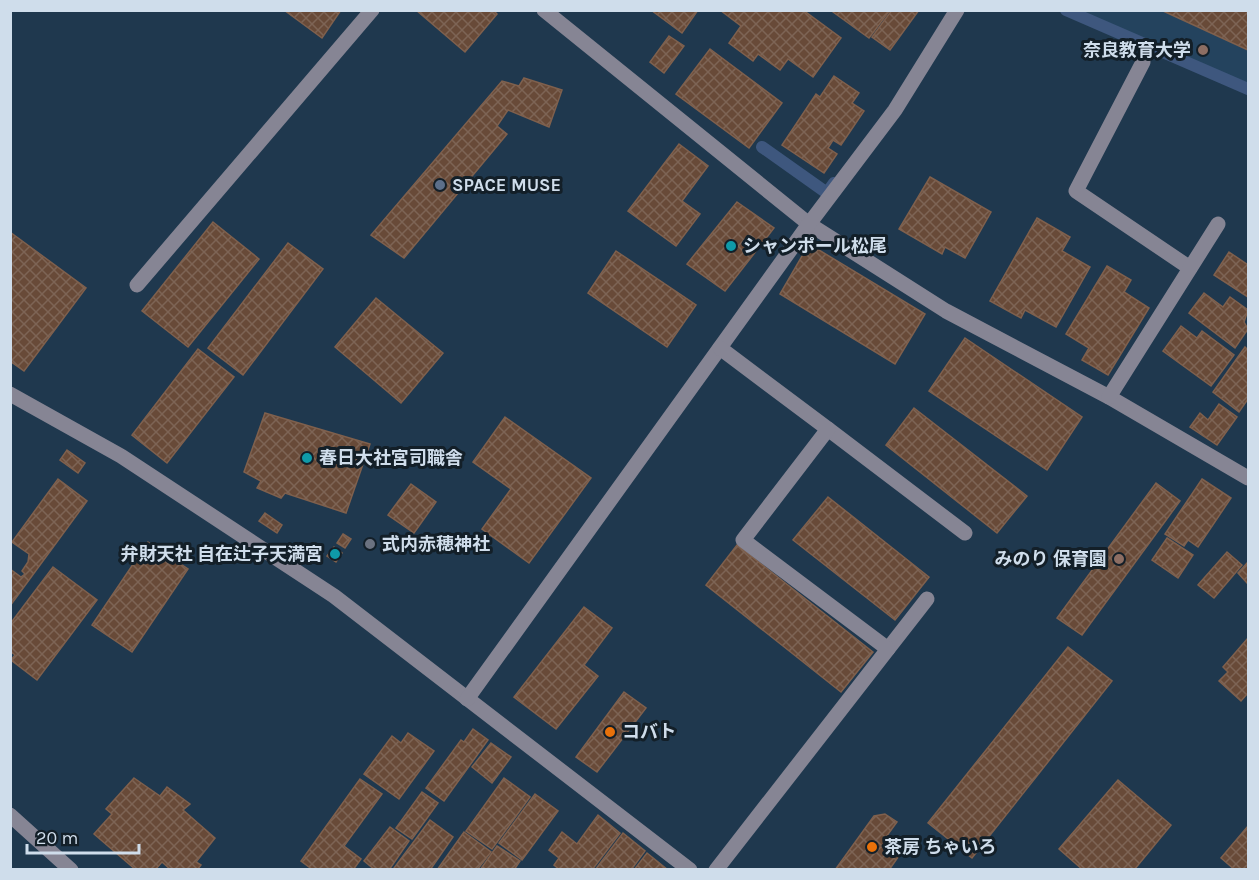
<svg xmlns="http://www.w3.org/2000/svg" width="1259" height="880" font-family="Karla,'Noto Sans JP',sans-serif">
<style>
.built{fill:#24435e}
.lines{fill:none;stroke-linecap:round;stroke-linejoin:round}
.stream{stroke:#3e577e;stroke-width:12}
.building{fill:url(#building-cross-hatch);stroke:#7f604d;stroke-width:1.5}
.minor{stroke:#868594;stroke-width:15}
.education-dot{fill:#8d6e63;stroke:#131f28;stroke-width:2}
.service-dot{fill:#5c6f8a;stroke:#131f28;stroke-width:2}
.culture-dot{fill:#0f9aa8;stroke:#131f28;stroke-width:2}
.worship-dot{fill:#6b7280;stroke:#131f28;stroke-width:2}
.food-dot{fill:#e8710a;stroke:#131f28;stroke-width:2}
.labels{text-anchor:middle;stroke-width:6;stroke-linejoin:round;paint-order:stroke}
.poi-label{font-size:18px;font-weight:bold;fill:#cfddeb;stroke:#131f28;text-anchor:start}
</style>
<defs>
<pattern id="building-cross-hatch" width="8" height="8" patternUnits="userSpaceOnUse" patternTransform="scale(1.5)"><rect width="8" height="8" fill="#684a38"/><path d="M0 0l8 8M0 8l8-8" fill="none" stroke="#7d6455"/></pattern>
</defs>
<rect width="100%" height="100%" fill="#1f384e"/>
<polygon class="built" points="1066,11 1248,11 1248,89"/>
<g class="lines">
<g class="stream">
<polyline points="1066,10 1248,89"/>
<polyline points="762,147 827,193 834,183"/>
</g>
</g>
<g class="building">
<polygon points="284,10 341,10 322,38"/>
<polygon points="416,10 493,10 497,14 465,52"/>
<polygon points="651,10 698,10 682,33"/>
<polygon points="720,10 803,10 841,38 813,77 788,59 780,70 758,54 753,61 729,43 741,26"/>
<polygon points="835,10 890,10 869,38 833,12"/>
<polygon points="892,10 919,10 890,50 872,37"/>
<polygon points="1161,10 1248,10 1248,50"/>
<polygon points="669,36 684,46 664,73 650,62"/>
<polygon points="710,49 782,103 749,148 676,94"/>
<polygon points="834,76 859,93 852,103 864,111 841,145 833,140 828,148 837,154 824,173 782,145 816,94 820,97"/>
<polygon points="524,78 562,90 549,127 508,110 497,126 507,134 404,258 371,235 502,81 519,86"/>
<polygon points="679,144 708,166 682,201 700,214 676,246 628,211"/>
<polygon points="930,177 991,212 965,258 945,247 942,254 899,229"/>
<polygon points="737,202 774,228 725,291 687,264"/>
<polygon points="1037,218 1070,237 1062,251 1090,267 1056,327 1025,310 1021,318 990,301"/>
<polygon points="213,222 259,259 188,347 142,311"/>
<polygon points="10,232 86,288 24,371 10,361"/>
<polygon points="288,243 323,269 243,375 208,348"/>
<polygon points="809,244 925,314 895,364 780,294"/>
<polygon points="616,251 696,305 667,347 588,293"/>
<polygon points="1229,252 1248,265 1248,297 1214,275"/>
<polygon points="1107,266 1131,280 1124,292 1149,308 1108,375 1082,360 1089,348 1066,334"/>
<polygon points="1204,293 1223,307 1230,297 1248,310 1244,322 1248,329 1235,348 1189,313"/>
<polygon points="376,298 443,353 401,403 335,347"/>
<polygon points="1181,326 1197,338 1202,331 1234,355 1211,386 1163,351"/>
<polygon points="965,338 1082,417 1047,470 929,391"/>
<polygon points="1245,347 1248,350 1248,399 1239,412 1213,392"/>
<polygon points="198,349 234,377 167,463 132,435"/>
<polygon points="1219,404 1237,417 1217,445 1190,427 1200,413 1208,420"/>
<polygon points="914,408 1027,496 997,533 886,445"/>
<polygon points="265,413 370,444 346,513 285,493 281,498 257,488 261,481 244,472"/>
<polygon points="505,417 591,478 529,563 482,529 511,489 473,462"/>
<polygon points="67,450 85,463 78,473 60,460"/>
<polygon points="58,479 87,501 10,606 10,569 21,577 25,574 22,571 28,562 29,554 12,542"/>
<polygon points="1202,479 1231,498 1198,547 1188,540 1184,546 1165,534"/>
<polygon points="1156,483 1180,501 1082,635 1057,618"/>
<polygon points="411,484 436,502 414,533 388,515"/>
<polygon points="828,497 929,577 895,620 793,540"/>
<polygon points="265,513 282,525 277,533 259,521"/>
<polygon points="343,534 351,539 345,548 337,543"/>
<polygon points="1167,538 1193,555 1178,578 1152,560"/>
<polygon points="148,542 188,569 132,652 92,625"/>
<polygon points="737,545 873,652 841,692 706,585"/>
<polygon points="334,547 342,553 336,562 327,556"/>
<polygon points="1227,552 1242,565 1214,598 1198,585"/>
<polygon points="1248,562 1248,584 1238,573"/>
<polygon points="53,567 97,600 37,680 11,660 15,655 10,651 10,624"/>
<polygon points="584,607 612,628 584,665 598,676 556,729 514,697"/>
<polygon points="1248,638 1248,693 1241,701 1219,681 1228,672 1223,667"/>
<polygon points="1068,647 1112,681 972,858 928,823"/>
<polygon points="624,692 646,708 597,772 576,757"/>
<polygon points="473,729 488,740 444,801 426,788 461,740 464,742"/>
<polygon points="408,733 434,751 399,799 364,774 392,736 401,743"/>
<polygon points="491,743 511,757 492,783 472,767"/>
<polygon points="134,778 160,796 167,787 190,804 183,810 215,838 196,862 201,865 197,870 171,870 162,862 155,870 136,870 94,834 112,814 106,809"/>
<polygon points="504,778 530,797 492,849 466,831"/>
<polygon points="360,779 382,794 344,846 361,859 353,870 313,870 301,861"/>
<polygon points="1118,780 1171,825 1134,870 1083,870 1059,849"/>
<polygon points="422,792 438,803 412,839 396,828"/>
<polygon points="535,794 558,811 522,860 499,843"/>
<polygon points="885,814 897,822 883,841 901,853 889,870 835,870 874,816"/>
<polygon points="598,815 620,833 592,870 560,870 554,865 559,858 549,850 562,832 577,844"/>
<polygon points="430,820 453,837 430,870 397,870 394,868"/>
<polygon points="1248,826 1248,870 1235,870 1221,858"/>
<polygon points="390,827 409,841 389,870 375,870 364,861"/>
<polygon points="464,832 491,852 477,870 437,870"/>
<polygon points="623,833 645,851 631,870 595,870"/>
<polygon points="497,846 520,861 514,870 480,870"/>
<polygon points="647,853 668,870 634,870"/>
</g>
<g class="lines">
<g class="minor">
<polyline points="544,10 809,224 946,311 1109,397 1248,478"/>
<polyline points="1143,62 1076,191 1190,268"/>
<polyline points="137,285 372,10"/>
<polyline points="10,394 121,456 334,596 690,870"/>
<polyline points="1109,397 1218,224"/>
<polyline points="828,429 965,533"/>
<polyline points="888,649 927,599"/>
<polyline points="467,699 809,224 895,110 957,10"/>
<polyline points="10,815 71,870"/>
<polyline points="716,870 888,649 743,540 828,429 720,348"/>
</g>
</g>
<g class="education-dot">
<circle cx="1203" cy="50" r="6"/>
<circle cx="1119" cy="559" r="6"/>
</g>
<circle class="service-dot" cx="440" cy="185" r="6"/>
<g class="culture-dot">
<circle cx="731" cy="246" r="6"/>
<circle cx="307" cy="458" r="6"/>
<circle cx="335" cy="554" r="6"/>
</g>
<circle class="worship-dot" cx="370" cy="544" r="6"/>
<g class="food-dot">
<circle cx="610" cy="732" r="6"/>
<circle cx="872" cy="847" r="6"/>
</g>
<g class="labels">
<g class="poi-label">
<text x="1191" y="56" text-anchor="end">奈良教育大学</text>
<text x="452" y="191">SPACE MUSE</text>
<text x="743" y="252">シャンポール松尾</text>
<text x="319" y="464">春日大社宮司職舎</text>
<text x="382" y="550">式内赤穂神社</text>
<text x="323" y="560" text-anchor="end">弁財天社 自在辻子天満宮</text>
<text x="1107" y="565" text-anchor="end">みのり 保育園</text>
<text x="622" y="738">コバト</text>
<text x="884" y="853">茶房 ちゃいろ</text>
</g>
</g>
<rect width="1259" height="880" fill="none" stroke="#cfddeb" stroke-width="24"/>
<path d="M27 844v9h112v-9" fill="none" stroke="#cfddeb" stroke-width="3"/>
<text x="36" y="844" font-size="18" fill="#cfddeb" stroke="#131f28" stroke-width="4.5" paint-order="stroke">20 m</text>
</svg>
